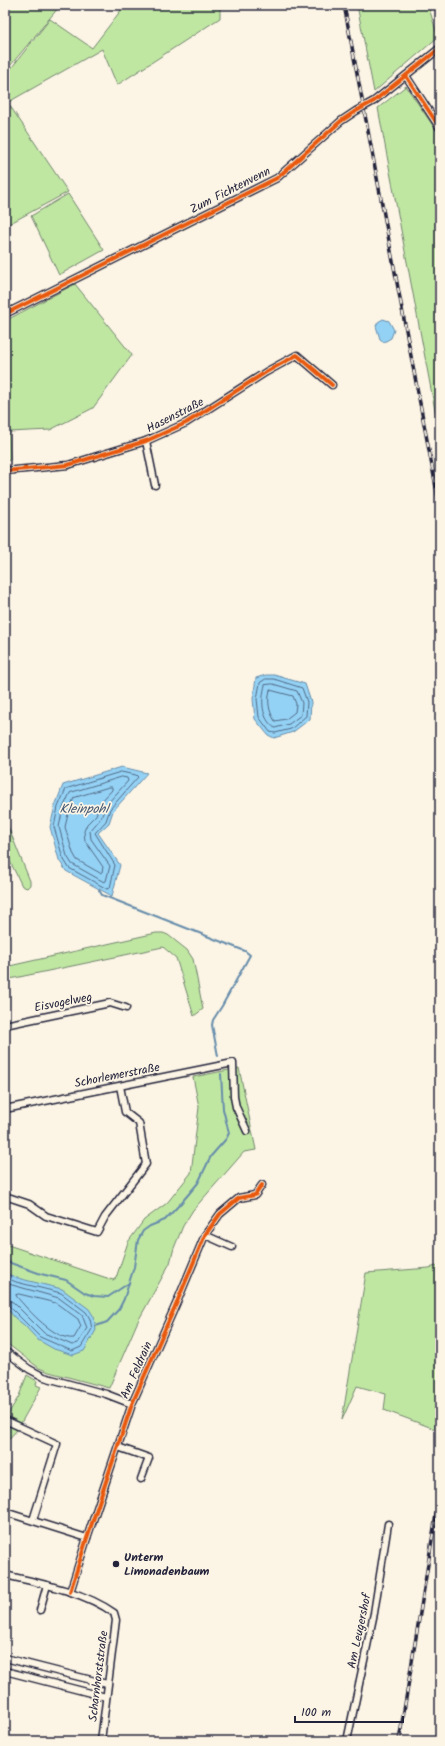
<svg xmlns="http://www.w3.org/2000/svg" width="445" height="1746" font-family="Kalam,sans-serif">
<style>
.green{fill:#c0e7a2;stroke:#71846e}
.water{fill:#94d2f5;stroke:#668cab}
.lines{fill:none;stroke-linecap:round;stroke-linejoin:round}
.shore{stroke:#506885;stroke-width:1}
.stream{stroke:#668cab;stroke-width:2}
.minor-casing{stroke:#22223b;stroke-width:9}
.minor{stroke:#fcf5e5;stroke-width:6}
.rail-casing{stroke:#22223b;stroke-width:3.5}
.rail{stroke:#fcf5e5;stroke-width:2;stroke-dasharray:6;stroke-linecap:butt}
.cycleway-casing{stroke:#fcf5e5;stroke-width:6}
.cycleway{stroke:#e8590c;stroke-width:4}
.poi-dot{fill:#22223b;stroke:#fcf5e5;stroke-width:1.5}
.labels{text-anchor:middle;stroke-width:3.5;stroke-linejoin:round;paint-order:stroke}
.street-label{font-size:12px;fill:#22223b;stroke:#fcf5e5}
.poi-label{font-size:12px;font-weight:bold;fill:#22223b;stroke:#fcf5e5;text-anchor:start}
.water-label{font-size:13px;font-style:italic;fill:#445773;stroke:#fcf5e5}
</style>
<rect width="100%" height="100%" fill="#fcf5e5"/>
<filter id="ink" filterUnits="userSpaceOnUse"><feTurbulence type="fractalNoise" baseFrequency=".025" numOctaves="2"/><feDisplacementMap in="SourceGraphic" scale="8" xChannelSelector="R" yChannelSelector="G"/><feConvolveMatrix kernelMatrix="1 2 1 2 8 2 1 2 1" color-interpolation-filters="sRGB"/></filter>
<g filter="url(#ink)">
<g class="green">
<polygon points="5,5 56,5 59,7 5,72"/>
<polygon points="125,5 220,5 220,18 117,85 102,49 5,104 5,76 50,19 92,48"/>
<polygon points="357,5 428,5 438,37 374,92"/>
<polygon points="406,86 440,136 440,437 378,108"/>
<polygon points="8,103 68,192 5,226 5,105"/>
<polygon points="68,194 104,250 59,275 31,216"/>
<polygon points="75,284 132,355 93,408 50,430 9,432 10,460 5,461 5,321"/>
<polygon points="5,819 30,881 30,885 27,888 22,886 5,851"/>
<polygon points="156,933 163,933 168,935 187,950 193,959 203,1009 194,1016 176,958 163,947 5,980 5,967"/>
<polygon points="239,1068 256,1150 244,1152 193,1210 183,1226 174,1248 170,1263 137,1323 109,1388 49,1372 39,1368 5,1342 5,1244 113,1280 116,1278 128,1242 144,1220 167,1203 191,1173 199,1107 193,1077"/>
<polygon points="440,1265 440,1395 435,1429 384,1410 386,1394 357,1386 342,1420 366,1273 429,1268"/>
<polygon points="27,1375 37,1381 36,1385 41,1387 21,1423 7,1416 19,1396"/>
<polygon points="5,1424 17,1430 5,1443"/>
</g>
<g class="water">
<polygon points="383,319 389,321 394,330 391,338 384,342 380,339 376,326 378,322"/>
<polygon points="266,675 274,675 305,684 311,702 310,719 293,732 274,738 268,735 255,719 253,699 256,678"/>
<polygon points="122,767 147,773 113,811 109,823 98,833 120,865 112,896 66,871 59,860 50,827 55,806 63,785"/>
<polygon points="5,1273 17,1278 62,1289 89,1309 94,1317 96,1330 84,1351 73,1355 54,1349 38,1340 24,1325 15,1318 5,1306"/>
</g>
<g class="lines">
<g class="shore">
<polygon points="266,679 274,679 302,688 307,702 306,716 291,729 275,733 270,732 259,717 257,699 260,683"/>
<path d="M273,684L297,691L302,703L301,715L289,724L275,728C261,719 261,700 265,685Z"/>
<path d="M270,690L293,696L296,704L295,712L286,719L275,721C269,712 267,701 270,690Z"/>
<polygon points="121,772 136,775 138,777 110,809 106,821 95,833 115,865 110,888 107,889 69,868 63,858 54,827 58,807 66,789"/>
<polygon points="122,777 127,778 128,781 106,805 101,818 90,831 91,839 110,866 106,881 104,882 72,864 67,856 59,827 63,808 70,793"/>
<polygon points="109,787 112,787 112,790 100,803 96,815 87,824 84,831 85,841 103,867 102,872 100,873 77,860 73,853 65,827 69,810 74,798"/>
<polyline points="5,1277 16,1282 61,1293 86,1312 90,1319 92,1329 81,1347 72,1351 40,1337 9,1306 5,1304"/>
<polyline points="5,1283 59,1298 82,1315 87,1328 78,1343 72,1345 44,1333 13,1302 5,1299"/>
<path d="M19,1294L56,1303L78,1319L81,1326L74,1338C56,1341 28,1310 17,1297L16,1295Z"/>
</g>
<g class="stream">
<polyline points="99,890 102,895 245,951 250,955 222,1006 213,1020 212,1025 218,1056"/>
<polyline points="5,1261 41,1274 66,1280 85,1293 94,1296 108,1297 129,1283"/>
<polyline points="96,1326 107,1322 119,1309 124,1299 134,1267 138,1240 143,1231 150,1226 165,1220 181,1203 198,1183 211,1156 226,1139 229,1133 223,1109 221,1074"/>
</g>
<defs>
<g id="minor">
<polyline points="406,76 440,128"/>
<polyline points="5,314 277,178 341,121 356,111 374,101 440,48"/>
<polyline points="146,441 155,485"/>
<polyline points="5,471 68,465 146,441 186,423 266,372 297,355 332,385"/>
<polyline points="5,1025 110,1003 126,1008"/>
<polyline points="5,1109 233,1063 234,1097 236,1107 247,1131"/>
<polyline points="5,1196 29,1204 46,1216 97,1232 105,1217 146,1164 139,1123 125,1112 120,1086"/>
<polyline points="205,1235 232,1247"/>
<polyline points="5,1351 29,1369 44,1377 106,1394 132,1404"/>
<polyline points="5,1420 57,1444 33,1520"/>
<polyline points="118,1447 149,1458 141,1479"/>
<polyline points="5,1512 87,1538"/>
<path d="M5,1575C40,1583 85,1592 114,1613L116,1620L101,1741"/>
<polyline points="70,1592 87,1538 132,1404 177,1302 205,1235 220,1214 239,1198 255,1195 262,1185"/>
<polyline points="40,1610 47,1585"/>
<polyline points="5,1658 107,1684"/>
<polyline points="5,1671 106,1697"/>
<polyline points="347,1741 374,1613 388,1524"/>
</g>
</defs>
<use href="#minor" class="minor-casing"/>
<use href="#minor" class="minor"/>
<defs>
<g id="rail">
<polyline points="344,5 440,508"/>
<polyline points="399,1741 440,1491"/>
</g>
</defs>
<use href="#rail" class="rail-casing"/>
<use href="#rail" class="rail"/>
<defs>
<g id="cycleway">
<polyline points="406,76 440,128"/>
<polyline points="5,314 277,178 341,121 356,111 374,101 440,48"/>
<polyline points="5,471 68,465 146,441 186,423 266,372 297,355 332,385"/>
<polyline points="70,1592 87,1538 132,1404 177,1302 205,1235 220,1214 239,1198 255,1195 262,1185"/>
</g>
</defs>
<use href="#cycleway" class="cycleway-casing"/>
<use href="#cycleway" class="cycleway"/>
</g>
</g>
<circle class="poi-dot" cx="116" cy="1564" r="4"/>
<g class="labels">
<g class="street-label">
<text transform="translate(230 190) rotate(-27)" y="4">Zum Fichtenvenn</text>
<text transform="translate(175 415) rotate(-27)" y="4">Hasenstraße</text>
<text transform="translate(63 1002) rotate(-11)" y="4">Eisvogelweg</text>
<text transform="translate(117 1075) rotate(-11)" y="4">Schorlemerstraße</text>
<text transform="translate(136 1370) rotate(-66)" y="4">Am Feldrain</text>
<text transform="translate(359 1631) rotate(-78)" y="4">Am Leugershof</text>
<text transform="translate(98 1676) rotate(-83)" y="4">Scharnhorststraße</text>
</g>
<g class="poi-label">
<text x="124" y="1561">Unterm<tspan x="124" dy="14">Limonadenbaum</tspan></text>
</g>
<g class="water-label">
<text x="84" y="813">Kleinpohl</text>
</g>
</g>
<rect width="445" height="1746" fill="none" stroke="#fcf5e5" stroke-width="20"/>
<rect x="10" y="10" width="425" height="1726" fill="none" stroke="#22223b" stroke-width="1.5" filter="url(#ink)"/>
<path d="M295 1716v6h108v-6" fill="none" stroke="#22223b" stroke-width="2"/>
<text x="301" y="1716" font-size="12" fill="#22223b" stroke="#fcf5e5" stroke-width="3" paint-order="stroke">100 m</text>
</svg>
